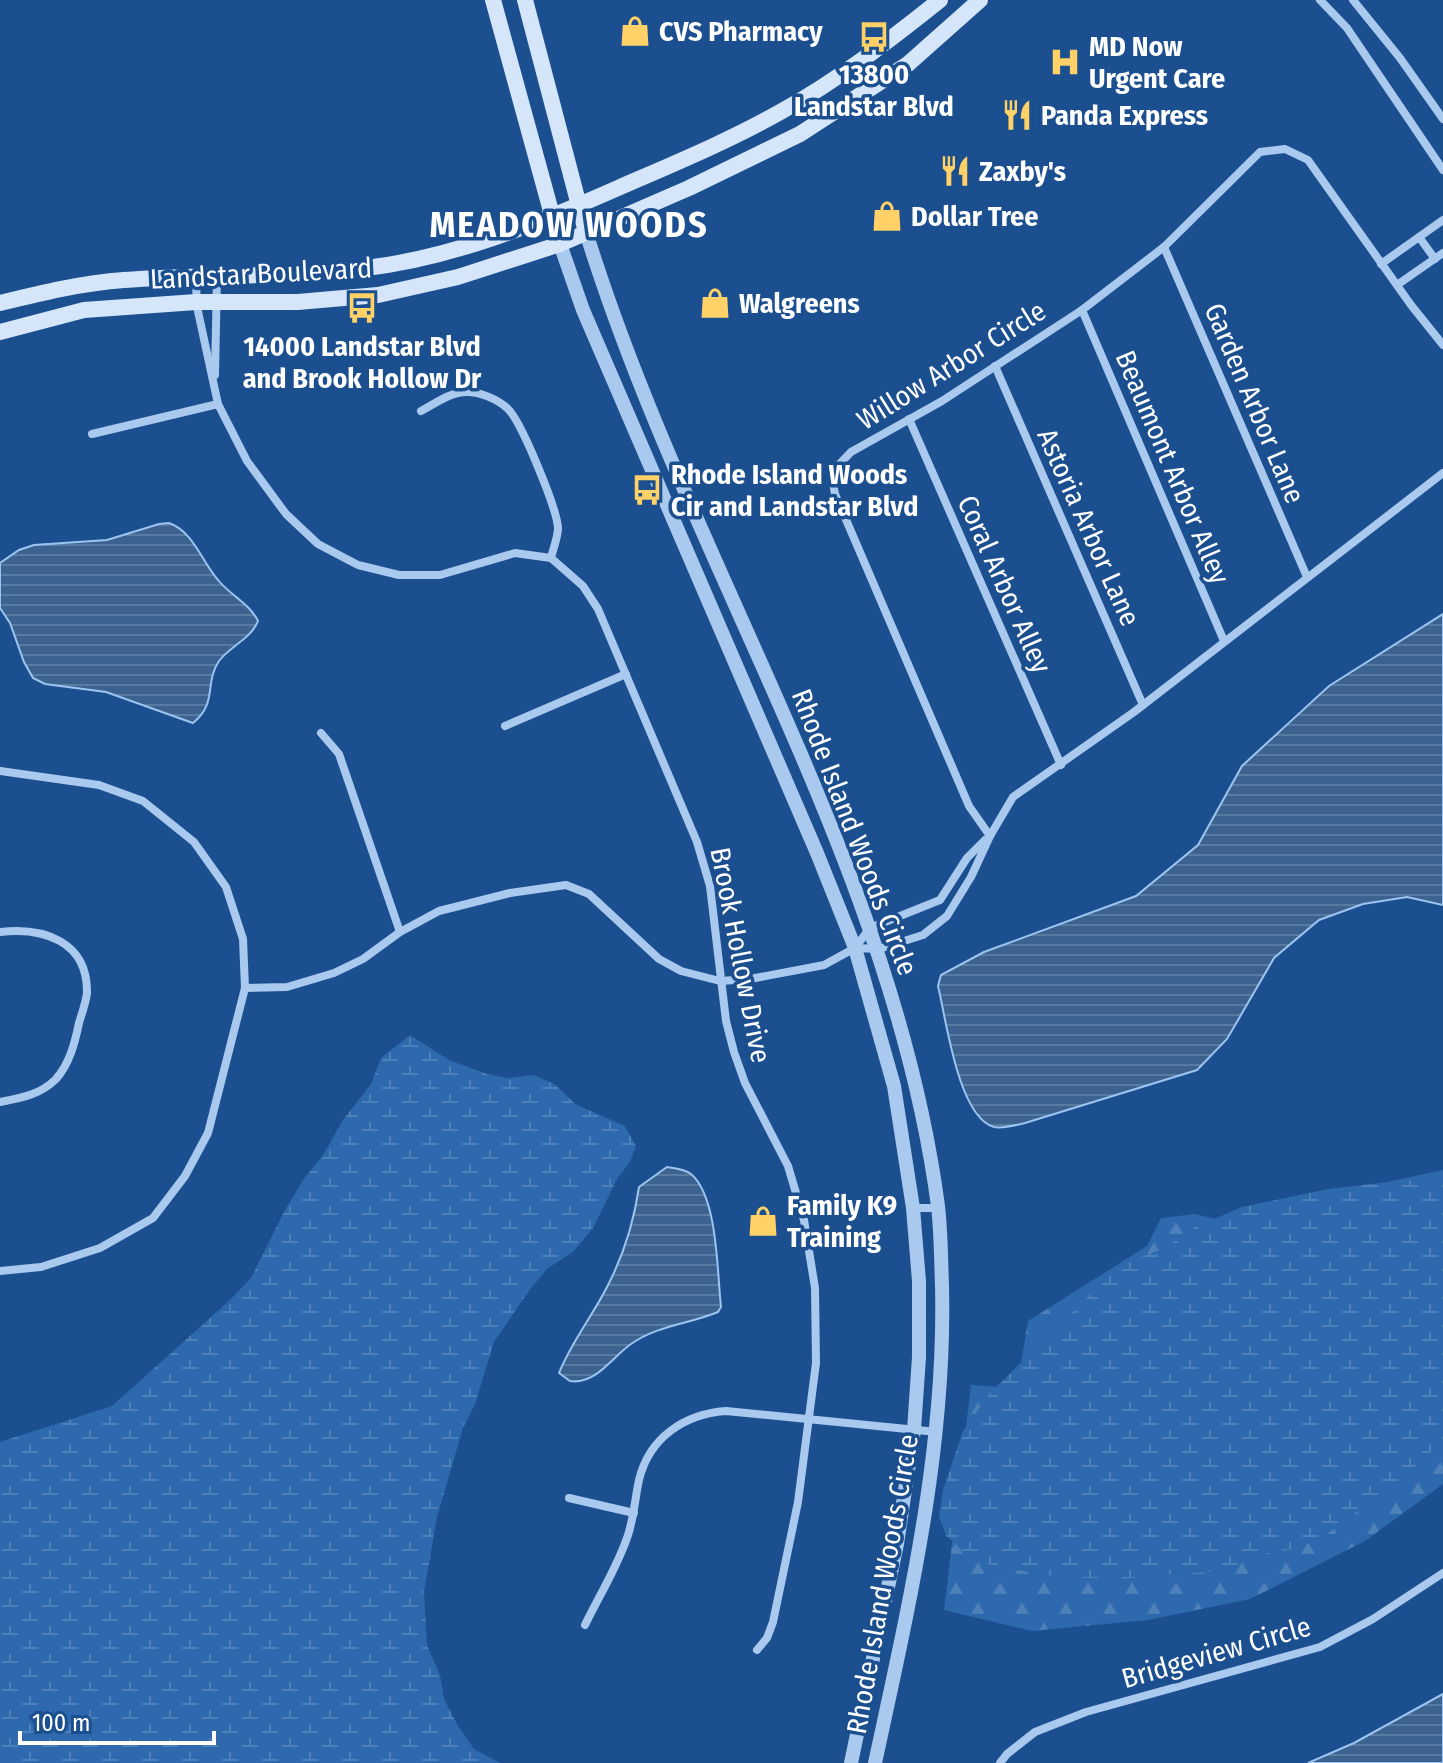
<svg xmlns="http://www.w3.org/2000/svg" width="1443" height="1763" font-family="'Fira Sans Condensed',sans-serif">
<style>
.forest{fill:url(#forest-firs)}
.wetland{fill:url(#wetland-marsh)}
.water{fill:url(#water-rules);stroke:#9cc4f0;stroke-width:2}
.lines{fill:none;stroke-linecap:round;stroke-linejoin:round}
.minor{stroke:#a9c9ee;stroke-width:8}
.tertiary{stroke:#a9c9ee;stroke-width:14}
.secondary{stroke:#d6e6fa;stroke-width:16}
.labels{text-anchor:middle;stroke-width:7;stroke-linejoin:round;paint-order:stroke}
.poi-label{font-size:28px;font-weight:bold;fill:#fff;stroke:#1b4f8f;text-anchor:start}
.street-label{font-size:28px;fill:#fff;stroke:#1b4f8f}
.district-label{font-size:36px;font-weight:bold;letter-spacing:2px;fill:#fff;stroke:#1b4f8f}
</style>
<defs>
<pattern id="forest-firs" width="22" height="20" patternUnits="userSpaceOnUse" patternTransform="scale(2)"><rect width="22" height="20" fill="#2e69ad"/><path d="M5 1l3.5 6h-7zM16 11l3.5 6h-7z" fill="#4d80b9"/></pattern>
<pattern id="wetland-marsh" width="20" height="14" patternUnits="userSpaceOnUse" patternTransform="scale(2)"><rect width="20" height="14" fill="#2e69ad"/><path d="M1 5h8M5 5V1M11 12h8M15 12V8" fill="none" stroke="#4d80b9"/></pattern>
<pattern id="water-rules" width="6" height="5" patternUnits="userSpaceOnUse" patternTransform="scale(2)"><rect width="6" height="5" fill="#3c6290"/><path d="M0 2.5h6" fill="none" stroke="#597aa1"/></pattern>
</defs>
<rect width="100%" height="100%" fill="#1b4f8f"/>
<polygon class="forest" points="1443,1170 1443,1484 1365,1541 1250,1599 1148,1620 1032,1631 944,1610 971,1385 1017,1388 1028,1321 1147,1246 1161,1218 1195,1214 1215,1219"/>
<g class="wetland">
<polygon points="410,1035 449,1060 487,1074 508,1078 534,1075 556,1085 575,1104 625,1126 636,1146 630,1162 618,1177 593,1228 573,1252 548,1268 531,1288 494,1342 475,1404 463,1428 437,1517 424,1592 427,1645 440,1675 444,1699 458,1726 474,1749 500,1763 0,1763 0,1442 112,1406 230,1300 251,1278 284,1212 303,1180 323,1155 343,1120 371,1084 381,1058"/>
<polygon points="1405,1180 1443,1182 1443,1441 1406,1475 1324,1536 1299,1548 1268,1553 1218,1571 1118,1579 1058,1577 994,1566 970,1557 951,1540 946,1536 939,1516 943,1490 963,1431 990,1393 1106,1279 1134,1259 1165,1248 1191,1229 1242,1207 1328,1189"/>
</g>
<g class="water">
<path d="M169,523C193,531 202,562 218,580C230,595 250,604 258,621C251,639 230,646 219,661C204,683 218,703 193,723L106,692L45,684L33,678L24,662L10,623L0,608V563L19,550L34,545L107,540L159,524Z"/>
<path d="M1443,614V905L1407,897L1363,904L1319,920L1274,958L1227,1039L1197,1070L1025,1123C1016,1125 1003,1129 994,1127C958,1117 946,1018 938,986L941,975L984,952L1136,896L1198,845L1242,766L1329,686Z"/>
<path d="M667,1167C675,1168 685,1169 691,1174C718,1197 717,1272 721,1307L718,1312C689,1324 658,1325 631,1344C612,1357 596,1385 570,1381L559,1373C572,1340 595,1313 610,1281C625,1251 634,1221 639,1187Z"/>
<polygon points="1443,1694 1443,1763 1308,1763 1354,1743"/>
</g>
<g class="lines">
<g class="minor">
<polyline points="1320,0 1347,28 1443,170"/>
<polyline points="1353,0 1400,58 1443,119"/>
<polyline points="1419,237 1435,259"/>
<polyline points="1164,247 1307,577"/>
<polyline points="1381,264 1443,220"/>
<polyline points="197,277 196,302 218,404 247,461 286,514 318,544 358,565 399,575 440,575 515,553 551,558 583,586 598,609 697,842 710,886 726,1021 734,1052 745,1083 788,1166 804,1220 815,1288 816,1363 798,1502 773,1622 767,1638 757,1650"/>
<polyline points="1397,285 1443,253"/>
<polyline points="1082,310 1224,641"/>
<polyline points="995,366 1143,705"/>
<polyline points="215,375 217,277"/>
<path d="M421,411C436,403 450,392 467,392C480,392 497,399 507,408C521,420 557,509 558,528C558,537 553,549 551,558"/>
<polyline points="909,419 1061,765"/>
<polyline points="92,434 218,404"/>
<polyline points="505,726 626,674"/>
<polyline points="321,733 339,754 400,932"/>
<polyline points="0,771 99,785 143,801 194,842 226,887 243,939 245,988 208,1133 185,1176 153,1218 100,1248 41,1267 0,1271"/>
<polyline points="990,836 969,806 835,494 831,473 851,452 942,401 1082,310 1164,247 1260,152 1285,149 1308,160 1411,305 1443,345"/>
<path d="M0,932C43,927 88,941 87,993C86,1002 82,1013 79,1023C75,1042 70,1063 56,1079C40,1095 21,1098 0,1102"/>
<polyline points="855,948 870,928 940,900 967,858 985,840"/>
<polyline points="245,988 287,987 334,973 363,959 400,932 439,911 510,893 566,885 589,894 659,959 681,971 720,981 750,979 824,965 855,948 879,949 923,935 947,916 971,877 990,836 1013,797 1134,712 1443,473"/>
<polyline points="913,1208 938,1208"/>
<polyline points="569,1498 634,1513"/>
<path d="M585,1625C599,1596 618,1566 628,1535C634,1517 635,1498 639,1480C649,1438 684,1414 726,1411L937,1432"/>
<polyline points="1000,1763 1007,1754 1035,1732 1086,1712 1320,1647 1373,1619 1443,1573"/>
</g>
<g class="tertiary">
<path d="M586,232C688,562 892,859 938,1206C941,1232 941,1259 942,1286C946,1449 909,1605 875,1763"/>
<polyline points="560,244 583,310 817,853 855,948 894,1086 913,1208 919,1281 919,1357 914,1430 897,1544 851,1763"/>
</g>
<g class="secondary">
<polyline points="493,0 560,244"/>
<polyline points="525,0 586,232"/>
<path d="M0,303C41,293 82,283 124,280C205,274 285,278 366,268C452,258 539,223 618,188C673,164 729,141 782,111C838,80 890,40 940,0"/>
<polyline points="0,332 84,310 196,302 298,302 378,295 458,277 560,244 689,188 800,134 908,64 980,0"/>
</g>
</g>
<defs>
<symbol id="shop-bare" viewBox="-9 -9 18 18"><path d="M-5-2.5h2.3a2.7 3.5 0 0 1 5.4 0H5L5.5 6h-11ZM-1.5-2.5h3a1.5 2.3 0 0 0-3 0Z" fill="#ffd166" stroke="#1b4f8f" stroke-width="2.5" paint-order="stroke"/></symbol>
<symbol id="bus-bare" viewBox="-9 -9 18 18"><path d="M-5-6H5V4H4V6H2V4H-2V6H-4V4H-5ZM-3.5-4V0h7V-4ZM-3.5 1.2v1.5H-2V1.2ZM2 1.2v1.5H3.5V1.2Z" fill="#ffd166" stroke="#1b4f8f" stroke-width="2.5" paint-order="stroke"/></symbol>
<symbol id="hospital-bare" viewBox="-9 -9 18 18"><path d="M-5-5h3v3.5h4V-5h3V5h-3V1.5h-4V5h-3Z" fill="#ffd166" stroke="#1b4f8f" stroke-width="2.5" paint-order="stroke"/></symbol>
<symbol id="restaurant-bare" viewBox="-9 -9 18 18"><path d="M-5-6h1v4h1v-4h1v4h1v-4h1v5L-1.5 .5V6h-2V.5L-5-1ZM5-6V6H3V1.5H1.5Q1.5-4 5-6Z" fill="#ffd166" stroke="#1b4f8f" stroke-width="2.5" paint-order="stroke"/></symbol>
</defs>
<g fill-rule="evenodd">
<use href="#shop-bare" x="613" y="9" width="44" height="44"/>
<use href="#bus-bare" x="852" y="15" width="44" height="44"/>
<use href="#hospital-bare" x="1043" y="40" width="44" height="44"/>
<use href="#restaurant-bare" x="995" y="93" width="44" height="44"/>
<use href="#restaurant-bare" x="933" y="149" width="44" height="44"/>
<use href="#shop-bare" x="865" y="194" width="44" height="44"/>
<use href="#shop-bare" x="693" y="281" width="44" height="44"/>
<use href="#bus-bare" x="340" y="286" width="44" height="44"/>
<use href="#bus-bare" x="625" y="468" width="44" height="44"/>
<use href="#shop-bare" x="741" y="1199" width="44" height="44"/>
</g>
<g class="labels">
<g class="poi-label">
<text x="659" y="41">CVS Pharmacy</text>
<text x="1089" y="56">MD Now<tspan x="1089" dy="32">Urgent Care</tspan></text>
<text x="874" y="84" text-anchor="middle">13800<tspan x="874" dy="32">Landstar Blvd</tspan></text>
<text x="1041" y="125">Panda Express</text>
<text x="979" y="181">Zaxby's</text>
<text x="911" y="226">Dollar Tree</text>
<text x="739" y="313">Walgreens</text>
<text x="362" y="356" text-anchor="middle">14000 Landstar Blvd<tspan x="362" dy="32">and Brook Hollow Dr</tspan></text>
<text x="671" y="484">Rhode Island Woods<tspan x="671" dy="32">Cir and Landstar Blvd</tspan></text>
<text x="787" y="1215">Family K9<tspan x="787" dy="32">Training</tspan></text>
</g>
<g class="street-label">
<text transform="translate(261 273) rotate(-3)" y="10">Landstar Boulevard</text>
<text transform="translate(951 365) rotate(-32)" y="10">Willow Arbor Circle</text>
<text transform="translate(1255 403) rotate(67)" y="10">Garden Arbor Lane</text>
<text transform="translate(1173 467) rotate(67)" y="10">Beaumont Arbor Alley</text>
<text transform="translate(1089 527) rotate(66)" y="10">Astoria Arbor Lane</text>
<text transform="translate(1005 584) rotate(66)" y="10">Coral Arbor Alley</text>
<text transform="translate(855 832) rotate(69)" y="10">Rhode Island Woods Circle</text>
<text transform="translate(741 955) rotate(79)" y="10">Brook Hollow Drive</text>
<text transform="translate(882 1584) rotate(-80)" y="10">Rhode Island Woods Circle</text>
<text transform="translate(1216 1652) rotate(-16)" y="10">Bridgeview Circle</text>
</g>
<g class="district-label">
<text x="569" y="237">MEADOW WOODS</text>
</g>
</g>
<path d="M20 1731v12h194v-12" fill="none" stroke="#ffffff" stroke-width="4"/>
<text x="32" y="1731" font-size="24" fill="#ffffff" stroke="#1b4f8f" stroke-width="6" paint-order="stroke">100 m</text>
</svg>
